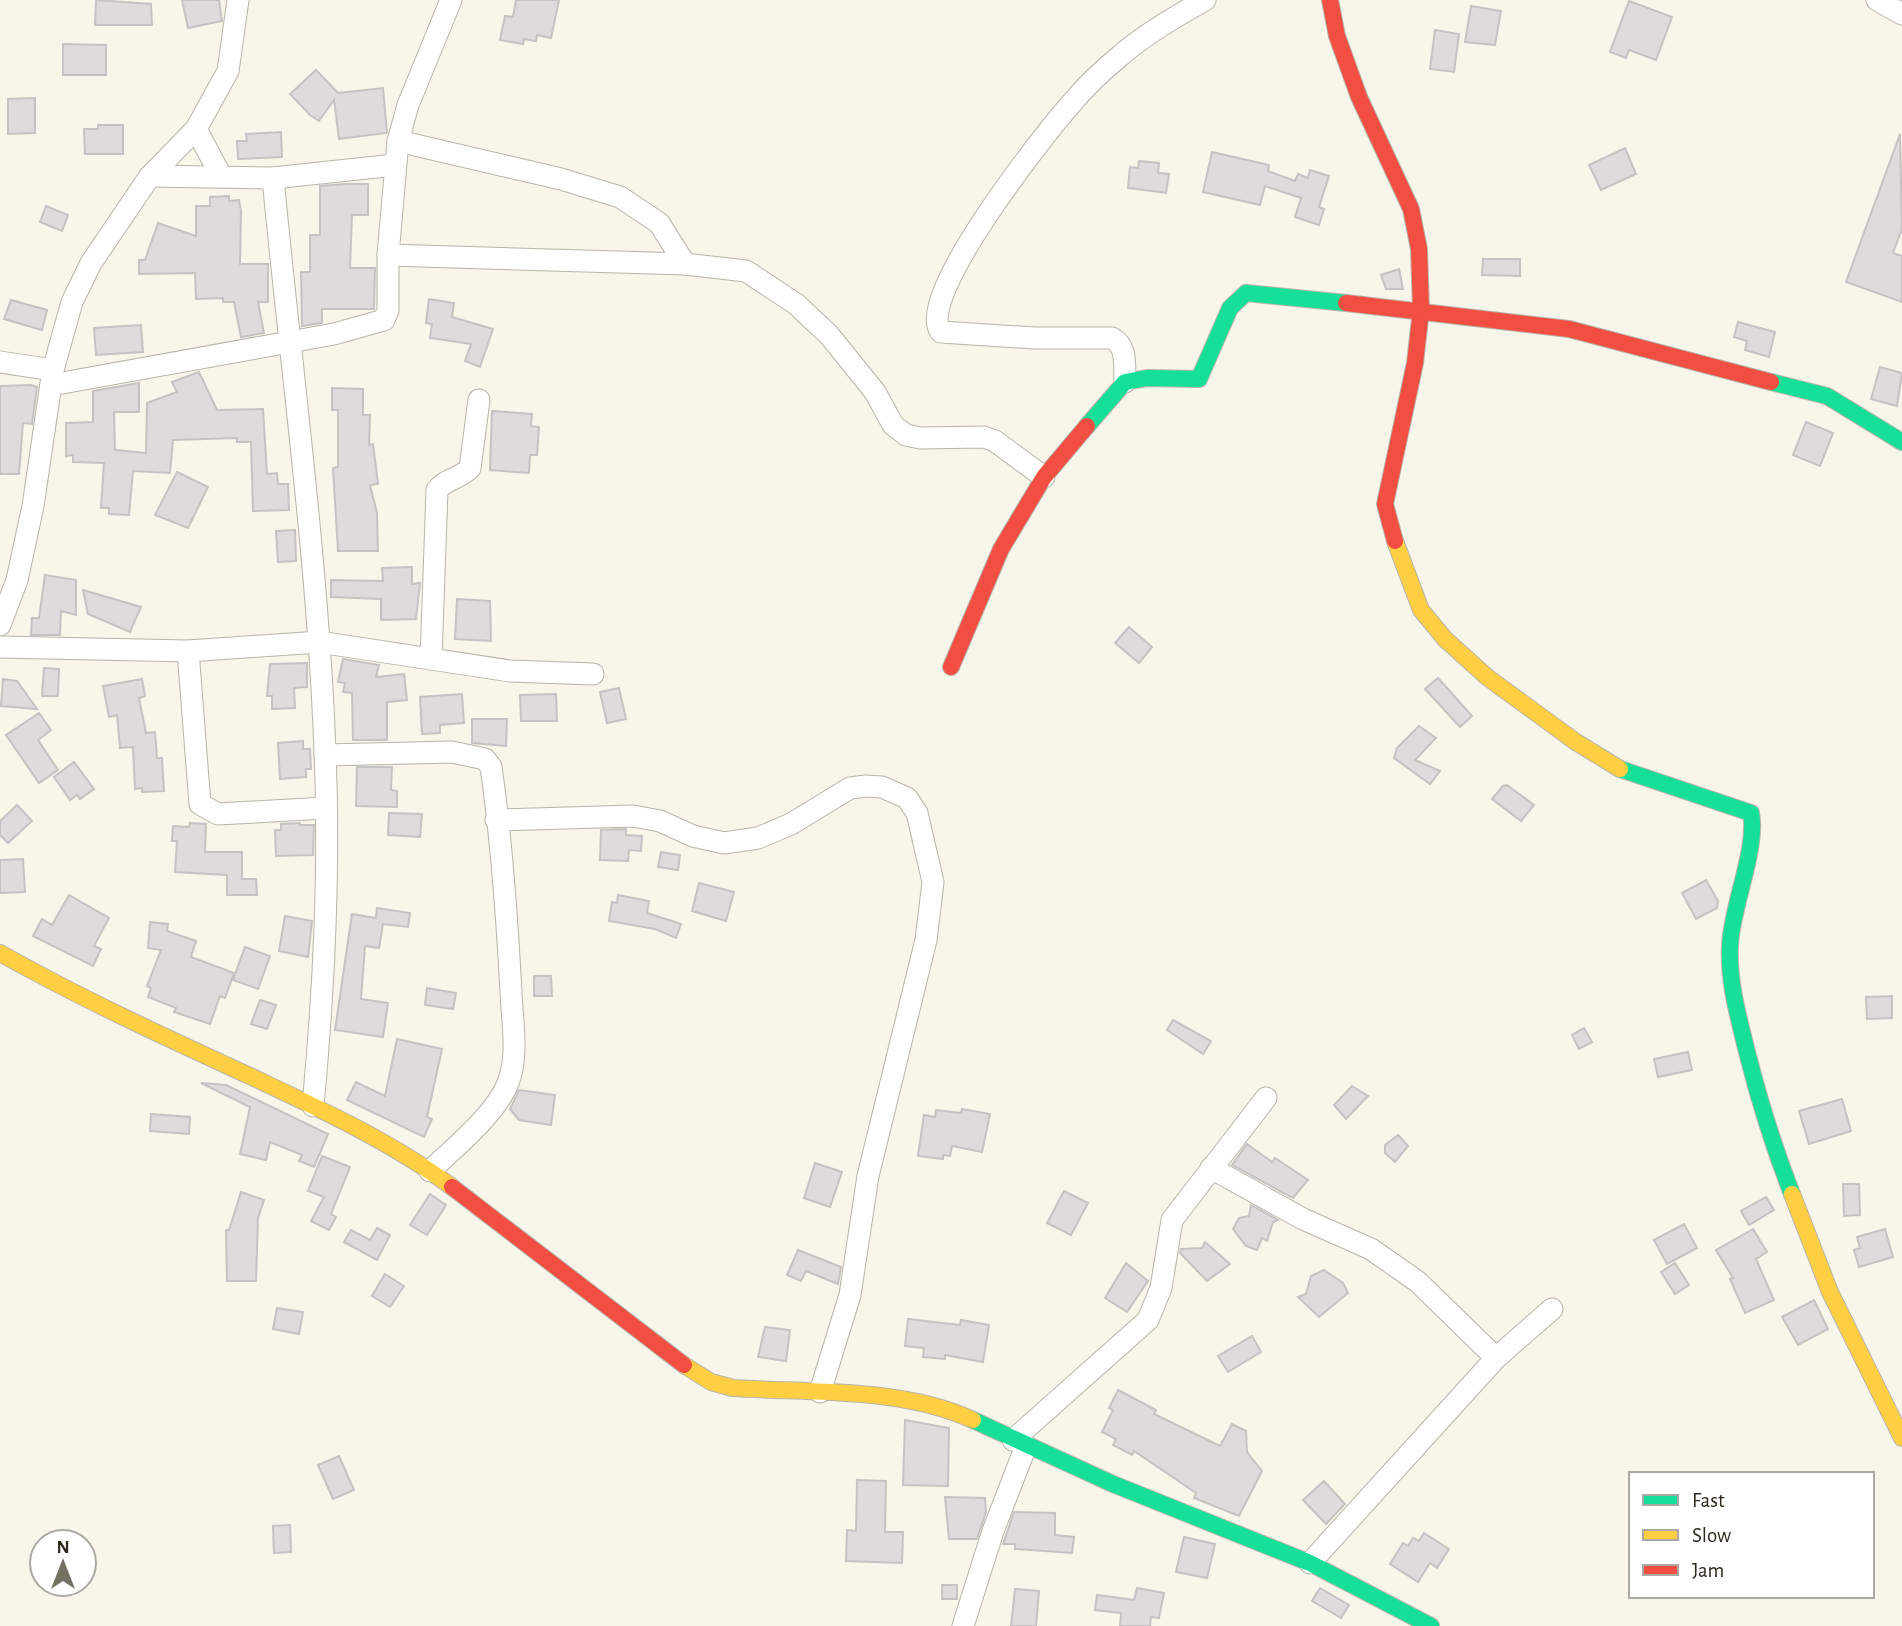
<svg xmlns="http://www.w3.org/2000/svg" width="1902" height="1626" font-family="'Alegreya Sans',sans-serif">
<style>
.building{fill:#dedbdd;stroke:#c5c2c3;stroke-width:2}
.lines{fill:none;stroke-linecap:round;stroke-linejoin:round}
.street-casing{stroke:#b7b4aa;stroke-width:23}
.fast-casing{stroke:#b7b4aa;stroke-width:18}
.slow-casing{stroke:#b7b4aa;stroke-width:18}
.jam-casing{stroke:#b7b4aa;stroke-width:18}
.street{stroke:#fefefc;stroke-width:21}
.fast{stroke:#16e098;stroke-width:16}
.slow{stroke:#ffcf43;stroke-width:16}
.jam{stroke:#f24e42;stroke-width:16}
</style>
<rect width="100%" height="100%" fill="#f8f5eb"/>
<g class="building">
<polygon points="96,0 151,4 152,25 95,25"/>
<polygon points="182,0 219,0 222,21 188,28"/>
<polygon points="516,0 559,0 551,38 537,35 536,41 524,39 523,44 500,40 505,16 513,17"/>
<polygon points="1629,1 1672,17 1656,60 1629,50 1626,58 1610,52"/>
<polygon points="1471,6 1501,11 1495,45 1465,42"/>
<polygon points="1435,30 1459,34 1454,72 1430,69"/>
<polygon points="63,44 106,45 106,75 63,75"/>
<polygon points="316,70 338,93 383,88 387,133 339,139 334,100 319,121 310,115 290,94"/>
<polygon points="35,98 35,133 8,134 8,99"/>
<polygon points="98,125 123,125 123,154 85,154 84,129 98,129"/>
<polygon points="281,132 282,157 238,159 237,141 247,141 246,134"/>
<polygon points="1900,134 1902,229 1893,253 1902,256 1902,302 1846,282"/>
<polygon points="1625,148 1636,174 1601,190 1589,165"/>
<polygon points="1212,152 1269,165 1268,171 1295,181 1298,174 1308,178 1310,170 1329,176 1319,207 1324,209 1319,225 1295,217 1301,198 1265,186 1260,205 1203,192"/>
<polygon points="1139,161 1159,163 1158,173 1169,174 1166,193 1128,188 1130,167 1138,168"/>
<polygon points="345,184 368,184 368,215 352,215 350,268 375,268 374,309 322,309 322,323 302,326 301,272 310,272 310,235 320,235 320,186"/>
<polygon points="229,196 229,201 239,200 241,211 240,264 268,264 268,302 258,302 264,333 241,337 234,302 223,302 223,298 196,299 195,273 139,274 139,260 145,260 158,223 196,236 196,206 210,206 210,197"/>
<polygon points="46,206 68,215 62,231 40,222"/>
<polygon points="1483,259 1520,259 1520,276 1482,275"/>
<polygon points="1399,269 1403,289 1386,289 1381,275"/>
<polygon points="429,299 454,303 452,317 493,329 480,367 465,361 471,344 430,338 432,324 426,323"/>
<polygon points="11,300 47,310 42,330 4,319"/>
<polygon points="1738,322 1775,332 1769,357 1745,350 1747,341 1734,337"/>
<polygon points="141,325 143,352 96,355 94,328"/>
<polygon points="1880,367 1902,373 1897,406 1871,399"/>
<polygon points="199,372 217,410 263,409 267,474 277,473 278,484 288,484 289,510 253,511 251,442 237,442 237,438 173,440 170,473 133,471 129,515 109,514 109,508 101,508 104,463 73,462 73,455 66,456 66,423 93,422 93,391 139,383 139,412 114,412 115,450 146,453 147,403 177,392 172,382"/>
<polygon points="31,385 37,387 32,424 23,423 19,474 0,474 0,386"/>
<polygon points="332,388 363,389 363,415 370,415 369,445 373,444 378,484 370,485 377,513 378,551 338,551 333,468 338,467 338,410 332,410"/>
<polygon points="492,411 532,414 531,426 539,427 537,455 530,455 529,473 490,470"/>
<polygon points="1806,422 1833,433 1820,466 1793,455"/>
<polygon points="177,472 208,487 188,528 155,515"/>
<polygon points="295,530 296,561 278,562 276,531"/>
<polygon points="412,567 412,584 420,583 416,619 381,620 381,599 331,597 331,580 383,581 382,568"/>
<polygon points="45,575 76,580 76,615 61,611 60,635 31,635 32,618 39,618"/>
<polygon points="83,590 141,607 130,632 88,614"/>
<polygon points="457,599 490,601 491,641 455,639"/>
<polygon points="1129,627 1152,647 1139,663 1115,643"/>
<polygon points="343,659 379,665 376,677 404,674 407,700 387,702 387,740 353,740 352,693 343,692 345,683 338,682"/>
<polygon points="307,663 307,687 294,688 295,708 272,709 272,696 267,696 270,664"/>
<polygon points="44,668 59,669 58,696 42,696"/>
<polygon points="1438,678 1472,716 1460,727 1425,689"/>
<polygon points="3,679 17,681 37,709 1,706"/>
<polygon points="142,679 145,696 139,698 146,733 155,732 157,758 162,758 164,791 142,792 142,788 135,789 133,747 120,748 117,715 109,717 103,686"/>
<polygon points="619,688 626,719 607,723 600,692"/>
<polygon points="462,694 464,723 440,725 440,733 422,734 420,697"/>
<polygon points="556,694 557,721 521,721 520,695"/>
<polygon points="39,713 51,730 38,740 58,770 39,783 6,735"/>
<polygon points="472,719 507,719 506,746 472,743"/>
<polygon points="1419,726 1436,738 1415,760 1440,771 1430,784 1394,758 1397,748"/>
<polygon points="303,741 303,749 310,749 311,769 306,769 306,777 280,779 278,743"/>
<polygon points="74,762 94,789 80,799 77,795 70,800 54,777"/>
<polygon points="357,767 392,767 391,790 397,791 397,807 356,806"/>
<polygon points="1507,785 1534,805 1521,821 1492,799 1503,786"/>
<polygon points="17,805 32,821 8,843 0,835 0,821"/>
<polygon points="389,813 422,814 420,837 388,835"/>
<polygon points="190,823 206,824 205,852 242,852 242,879 256,879 257,895 227,895 227,875 175,872 177,841 172,841 173,826 189,827"/>
<polygon points="300,823 300,825 314,825 313,855 276,856 275,830 281,830 281,824"/>
<polygon points="626,829 626,835 642,836 641,851 629,850 628,861 600,860 601,830"/>
<polygon points="661,852 680,855 678,870 658,867"/>
<polygon points="23,859 25,892 0,893 0,860"/>
<polygon points="1706,880 1718,901 1717,908 1696,919 1682,893"/>
<polygon points="699,883 734,892 726,921 692,911"/>
<polygon points="69,895 109,918 94,946 101,949 93,966 33,936 42,919 52,925"/>
<polygon points="618,895 649,901 647,913 681,924 676,938 655,929 609,921 612,902 617,903"/>
<polygon points="377,908 410,913 408,927 383,924 379,948 365,946 361,999 388,1003 383,1037 335,1030 352,914 376,918"/>
<polygon points="285,916 312,921 308,957 279,951"/>
<polygon points="150,922 168,924 167,931 196,941 191,957 234,973 225,998 220,996 210,1024 174,1012 176,1008 148,997 151,988 147,986 161,950 148,948"/>
<polygon points="245,947 270,956 258,989 233,980"/>
<polygon points="534,976 551,976 552,996 534,996"/>
<polygon points="427,988 456,993 453,1009 425,1005"/>
<polygon points="1892,996 1892,1018 1867,1019 1866,997"/>
<polygon points="260,1000 276,1005 267,1029 251,1024"/>
<polygon points="1173,1020 1211,1041 1203,1054 1167,1030"/>
<polygon points="1584,1028 1592,1042 1579,1049 1572,1035"/>
<polygon points="397,1039 442,1049 427,1117 432,1119 424,1137 347,1100 356,1082 385,1096"/>
<polygon points="1688,1052 1692,1070 1658,1077 1654,1059"/>
<polygon points="201,1083 226,1085 328,1134 314,1167 299,1161 302,1155 270,1142 266,1160 240,1154 250,1107"/>
<polygon points="1352,1086 1368,1096 1346,1119 1334,1105"/>
<polygon points="519,1090 555,1095 551,1125 519,1120 510,1109"/>
<polygon points="1842,1099 1851,1131 1809,1144 1799,1111"/>
<polygon points="962,1109 990,1114 982,1152 952,1146 950,1156 943,1155 943,1159 918,1156 924,1115 935,1117 936,1110 961,1113"/>
<polygon points="151,1114 190,1117 189,1134 150,1131"/>
<polygon points="1398,1135 1408,1146 1395,1162 1385,1153 1385,1145"/>
<polygon points="1247,1144 1272,1162 1275,1158 1308,1180 1293,1198 1232,1165"/>
<polygon points="322,1156 350,1167 331,1214 336,1217 329,1230 311,1221 324,1197 308,1191"/>
<polygon points="815,1163 842,1172 830,1207 804,1198"/>
<polygon points="1843,1184 1859,1184 1860,1215 1844,1216"/>
<polygon points="1064,1191 1088,1203 1071,1235 1047,1223"/>
<polygon points="241,1192 264,1200 258,1218 256,1281 227,1281 226,1230 229,1230"/>
<polygon points="430,1194 446,1205 427,1235 410,1225"/>
<polygon points="1766,1197 1774,1210 1749,1225 1741,1211"/>
<polygon points="1251,1205 1278,1220 1273,1222 1267,1241 1262,1238 1257,1250 1246,1246 1233,1229 1239,1218 1249,1216"/>
<polygon points="1684,1224 1697,1248 1667,1264 1654,1240"/>
<polygon points="377,1228 390,1235 377,1260 344,1242 351,1230 370,1240"/>
<polygon points="1753,1229 1767,1252 1756,1259 1774,1300 1745,1313 1730,1279 1733,1278 1716,1250"/>
<polygon points="1885,1229 1893,1257 1859,1267 1854,1250 1860,1248 1857,1237"/>
<polygon points="1205,1242 1230,1264 1207,1281 1180,1253 1181,1249 1202,1248"/>
<polygon points="798,1250 841,1267 838,1284 806,1271 801,1281 787,1275"/>
<polygon points="1126,1263 1148,1281 1127,1312 1105,1298"/>
<polygon points="1675,1263 1689,1285 1675,1294 1661,1272"/>
<polygon points="1324,1270 1343,1283 1348,1293 1319,1317 1298,1297 1306,1294 1311,1276"/>
<polygon points="385,1274 404,1286 390,1307 372,1296"/>
<polygon points="1814,1300 1828,1329 1798,1345 1782,1317"/>
<polygon points="277,1308 303,1312 299,1334 273,1329"/>
<polygon points="908,1319 960,1325 961,1320 989,1325 983,1362 945,1355 945,1359 923,1357 924,1348 905,1346"/>
<polygon points="765,1327 790,1330 786,1361 758,1357"/>
<polygon points="1252,1336 1261,1352 1228,1372 1218,1356"/>
<polygon points="1118,1390 1156,1410 1154,1414 1220,1446 1232,1424 1246,1431 1247,1452 1262,1471 1239,1516 1194,1498 1196,1493 1134,1451 1132,1455 1113,1445 1116,1439 1102,1432 1113,1410 1109,1408"/>
<polygon points="905,1420 949,1428 948,1486 903,1485"/>
<polygon points="339,1456 354,1490 333,1499 318,1465"/>
<polygon points="857,1480 886,1481 885,1532 903,1532 902,1563 846,1561 847,1530 856,1531"/>
<polygon points="1324,1481 1345,1504 1326,1524 1303,1500"/>
<polygon points="945,1497 985,1498 986,1512 977,1539 949,1539"/>
<polygon points="1014,1512 1055,1513 1055,1535 1074,1537 1072,1553 1015,1549 1015,1544 1003,1544"/>
<polygon points="290,1525 291,1552 274,1553 273,1526"/>
<polygon points="1424,1533 1449,1549 1437,1568 1430,1563 1418,1582 1390,1564 1403,1543 1408,1546 1413,1538 1419,1541"/>
<polygon points="1184,1537 1215,1544 1207,1578 1176,1572"/>
<rect x="942" y="1585" width="15" height="14"/>
<polygon points="1137,1588 1164,1593 1159,1618 1151,1617 1150,1626 1120,1626 1121,1613 1095,1610 1097,1595 1134,1600"/>
<polygon points="1320,1588 1349,1605 1341,1618 1312,1601"/>
<polygon points="1015,1589 1039,1591 1036,1626 1011,1626"/>
</g>
<g class="lines">
<defs>
<g id="street">
<polyline points="1877,0 1902,14"/>
<polyline points="196,129 221,176"/>
<polyline points="398,141 561,179 620,197 659,223 685,264"/>
<polyline points="150,176 273,178 395,165"/>
<path d="M273,178C291,369 318,560 325,752C330,869 324,989 313,1106"/>
<polyline points="388,255 685,264 746,271 796,304 829,335 875,392 893,425 906,435 920,438 984,437 995,441 1044,477"/>
<polyline points="0,362 53,370"/>
<path d="M1125,382C1124,365 1128,347 1112,338H1035L941,332C913,300 1045,133 1071,104C1085,87 1103,70 1120,56C1145,34 1176,16 1205,0"/>
<polyline points="51,385 334,334 384,320 388,310 388,255 398,141 408,105 451,0"/>
<polyline points="0,625 17,580 33,506 53,370 72,302 91,263 150,176 196,129 228,71 238,0"/>
<polyline points="0,647 188,651 319,642 510,671 593,674"/>
<polyline points="188,651 200,804 218,814 325,808"/>
<path d="M431,659L437,490C445,479 460,479 470,468L479,400"/>
<path d="M325,755L452,752L485,759L491,767C502,842 507,917 511,992C512,1022 519,1055 508,1083C496,1114 454,1148 430,1171"/>
<polyline points="496,820 633,816 660,821 693,836 724,843 758,838 791,824 850,788 866,786 882,787 907,798 917,813 933,882 926,940 868,1176 850,1295 820,1392"/>
<polyline points="1211,1168 1303,1219 1371,1249 1418,1282 1496,1358"/>
<polyline points="1013,1440 1148,1320 1161,1288 1172,1220 1266,1098"/>
<polyline points="1310,1563 1496,1358 1552,1309"/>
<polyline points="963,1626 993,1531 1026,1446"/>
</g>
<g id="fast">
<polyline points="1771,382 1827,396 1902,442"/>
<polyline points="1087,426 1125,382 1147,378 1199,379 1230,308 1246,293 1346,303"/>
<path d="M1620,769L1751,813C1758,848 1732,905 1730,945C1728,983 1739,1019 1748,1056C1760,1103 1774,1148 1792,1194"/>
<polyline points="973,1420 1113,1484 1310,1563 1431,1626"/>
</g>
<g id="slow">
<polyline points="1395,541 1421,610 1445,639 1487,677 1576,742 1620,769"/>
<path d="M0,953C82,999 167,1038 252,1077C320,1109 392,1142 452,1187"/>
<polyline points="1792,1194 1830,1292 1902,1438"/>
<path d="M684,1365L711,1382L733,1388C811,1393 901,1387 973,1420"/>
</g>
<g id="jam">
<polyline points="1330,0 1337,36 1359,97 1411,209 1419,249 1421,310 1415,363 1385,504 1395,541"/>
<polyline points="1346,303 1569,329 1771,382"/>
<polyline points="951,667 1001,549 1044,477 1087,426"/>
<polyline points="452,1187 684,1365"/>
</g>
</defs>
<use href="#street" class="street-casing"/>
<use href="#fast" class="fast-casing"/>
<use href="#slow" class="slow-casing"/>
<use href="#jam" class="jam-casing"/>
<use href="#street" class="street"/>
<use href="#fast" class="fast"/>
<use href="#slow" class="slow"/>
<use href="#jam" class="jam"/>
</g>
<rect x="1629" y="1472" width="245" height="126" fill="#ffffff" stroke="#aba9a4" stroke-width="2"/>
<rect x="1643" y="1495" width="35" height="10" fill="#16e098" stroke="#aba9a4" stroke-width="2"/>
<text x="1692" y="1507" font-size="21" fill="#2c281c">Fast</text>
<rect x="1643" y="1530" width="35" height="10" fill="#ffcf43" stroke="#aba9a4" stroke-width="2"/>
<text x="1692" y="1542" font-size="21" fill="#2c281c">Slow</text>
<rect x="1643" y="1565" width="35" height="10" fill="#f24e42" stroke="#aba9a4" stroke-width="2"/>
<text x="1692" y="1577" font-size="21" fill="#2c281c">Jam</text>
<g transform="translate(63 1563)"><circle r="33" fill="#ffffff" stroke="#aba9a4" stroke-width="2"/>
<path d="M0-5L12 26L0 18L-12 26Z" fill="#737064"/>
<text y="-10" font-size="19" font-weight="bold" text-anchor="middle" fill="#2c281c">N</text>
</g>
</svg>
